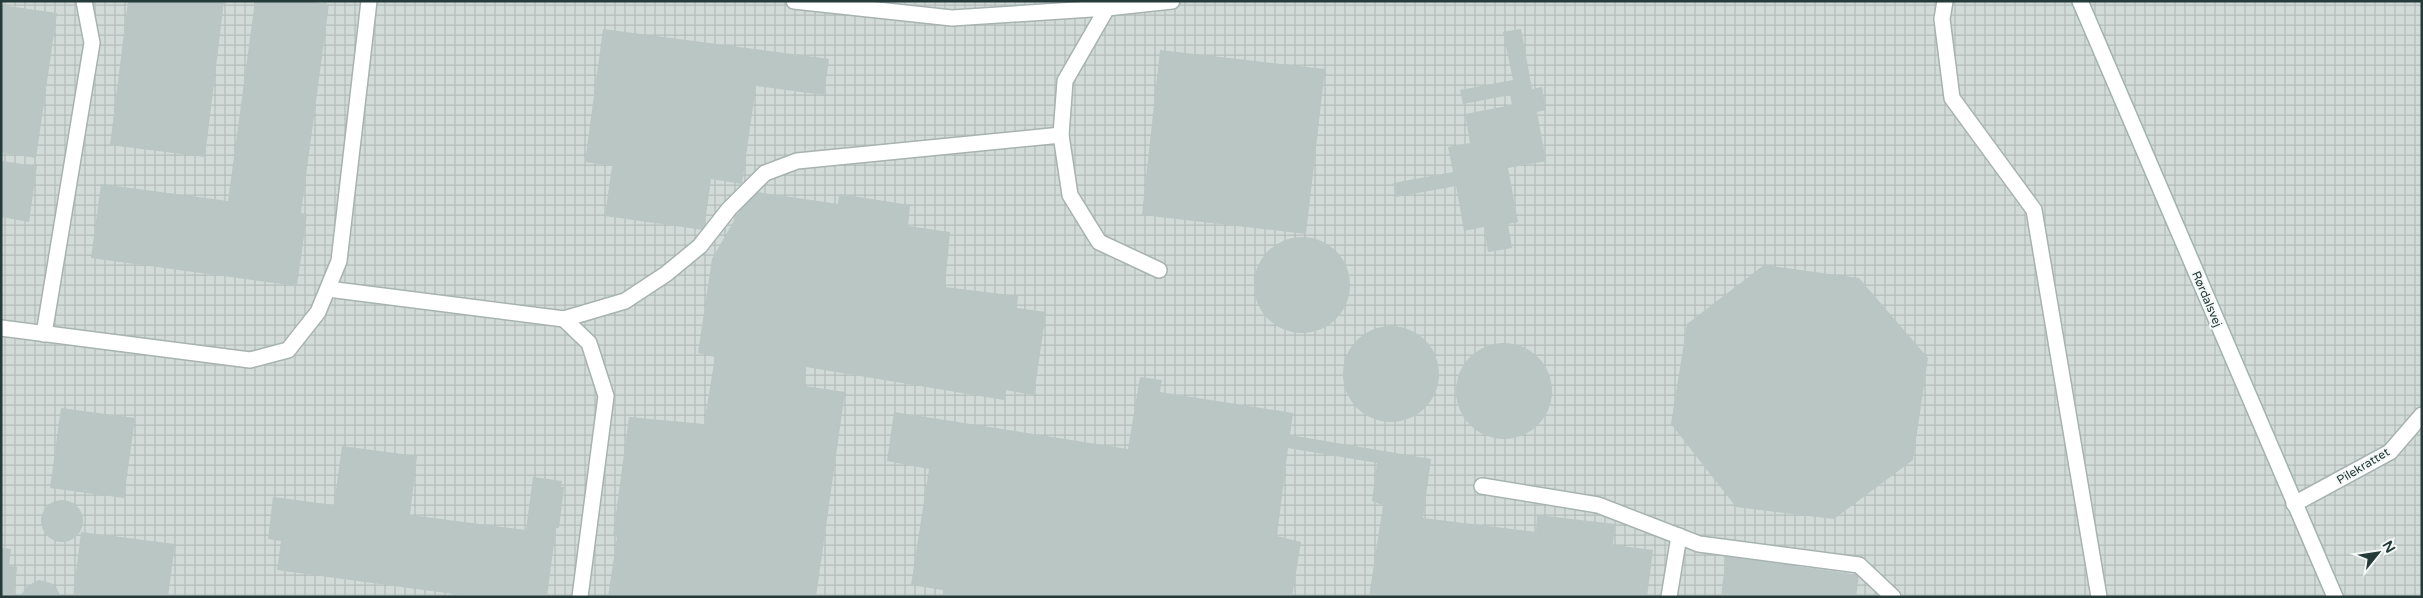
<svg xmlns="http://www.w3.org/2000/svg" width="2423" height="598" font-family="'Varela Round',sans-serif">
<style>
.industrial{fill:url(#industrial-grid)}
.building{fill:#b9c6c3}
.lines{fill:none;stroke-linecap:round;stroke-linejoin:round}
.lane-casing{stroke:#a7b3b1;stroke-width:18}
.secondary-casing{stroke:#a0b3af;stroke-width:18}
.lane{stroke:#fff;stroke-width:15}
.secondary{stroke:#fff;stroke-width:15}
.labels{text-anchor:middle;stroke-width:4.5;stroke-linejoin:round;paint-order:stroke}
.street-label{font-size:12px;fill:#253b39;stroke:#f4f8f7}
</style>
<defs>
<pattern id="industrial-grid" width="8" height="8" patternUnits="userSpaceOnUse" patternTransform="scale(1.25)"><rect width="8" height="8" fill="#d2dbd8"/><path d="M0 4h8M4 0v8" fill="none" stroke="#b4bdba"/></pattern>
</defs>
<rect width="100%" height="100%" fill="#e4ece9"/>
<rect class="industrial" x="1" y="1" width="2421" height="596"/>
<g class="building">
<polygon points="128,1 224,1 205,157 110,145"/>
<polygon points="255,1 305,1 329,4 301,213 307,214 297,286 91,258 101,184 228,201"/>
<polygon points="1,5 57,13 36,158 1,153"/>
<polygon points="603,29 829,59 824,95 756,86 742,184 711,179 704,230 605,216 612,166 585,162"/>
<polygon points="1521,29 1532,89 1542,87 1546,110 1537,112 1546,161 1508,168 1518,222 1508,224 1512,248 1488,252 1484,227 1464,231 1456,186 1396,197 1393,183 1453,172 1448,147 1470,143 1465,114 1512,105 1510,95 1463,104 1460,90 1513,80 1503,32"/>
<polygon points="1160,50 1325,69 1306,234 1142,215"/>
<polygon points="1,161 37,166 29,222 1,217"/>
<polygon points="751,191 838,204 839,194 910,205 908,226 950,232 945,287 1018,296 1017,308 1046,312 1034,395 1005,390 1004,400 806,367 805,386 845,392 816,597 608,597 617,537 613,536 629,417 704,424 715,357 698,353 712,259"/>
<circle cx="1302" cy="285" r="48"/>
<polygon points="1764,265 1859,278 1928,358 1913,460 1834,519 1736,507 1671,424 1687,324"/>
<circle cx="1391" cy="374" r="48"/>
<circle cx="1504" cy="391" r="48"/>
<polygon points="1140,377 1162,380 1160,392 1293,413 1290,435 1431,459 1423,518 1536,532 1537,515 1615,524 1613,545 1653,550 1647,597 1369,597 1383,505 1372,501 1377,463 1288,448 1277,536 1301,542 1292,597 943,597 943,590 911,585 929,469 887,461 894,412 1128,449"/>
<polygon points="61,408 135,418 124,498 50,488"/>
<polygon points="342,446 417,456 410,515 526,530 533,477 562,481 561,487 564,487 559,528 556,528 547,597 475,597 277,570 281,541 268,539 273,497 334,505"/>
<circle cx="62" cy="521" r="21"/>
<polygon points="81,532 175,544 168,597 73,597"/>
<polygon points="1,548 11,549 9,566 17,567 14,597 1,597"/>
<polygon points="1726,556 1859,575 1856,597 1721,597"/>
<polygon points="39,580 51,583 56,587 61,597 20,597 27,586"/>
</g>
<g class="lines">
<defs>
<g id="lane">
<polyline points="794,1 952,18 1107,8 1172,1"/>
<polyline points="1945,1 1942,19 1952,98 2034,210 2099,597"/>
<polyline points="1107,8 1065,81 1061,135 1070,195 1099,242 1159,270"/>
<polyline points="328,289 564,319 625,301 666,274 700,246 729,209 765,173 797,161 1061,135"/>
<polyline points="564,319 589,343 606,396 580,597"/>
<polyline points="1,328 250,360 288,350 318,312 339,261 369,1"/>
<polyline points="44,334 92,43 84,1"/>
<polyline points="1482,486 1598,505 1699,544 1859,565 1893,597"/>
<polyline points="2294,504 2390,452 2422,415"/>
<polyline points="1669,597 1679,536"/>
</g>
<polyline id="secondary" points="2080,1 2335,597"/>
</defs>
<use href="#lane" class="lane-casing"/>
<use href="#secondary" class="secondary-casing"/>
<use href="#lane" class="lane"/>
<use href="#secondary" class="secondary"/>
</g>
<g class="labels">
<g class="street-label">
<text transform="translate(2207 299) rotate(67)" y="4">Rørdalsvej</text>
<text transform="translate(2363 466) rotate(-31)" y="4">Pilekrattet</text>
</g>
</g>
<rect width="2423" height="598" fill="none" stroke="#253b39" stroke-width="5"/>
<g transform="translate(2378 553) rotate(60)" stroke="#f4f8f7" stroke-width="4" paint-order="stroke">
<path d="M0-4L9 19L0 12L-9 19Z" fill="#253b39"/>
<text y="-8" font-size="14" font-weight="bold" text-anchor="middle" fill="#253b39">N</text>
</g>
</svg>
